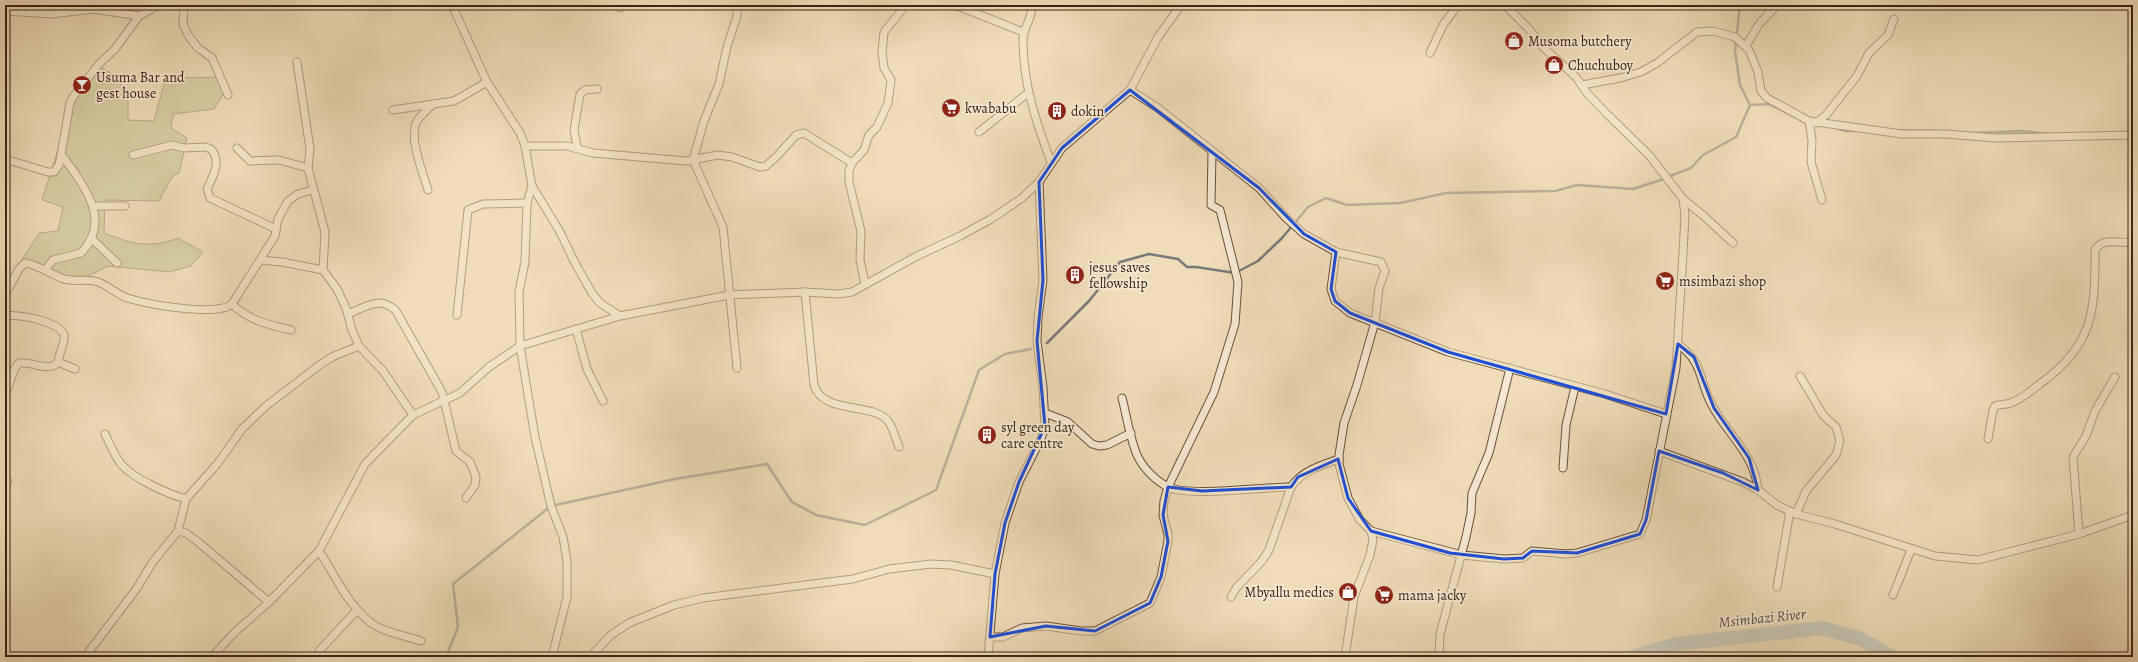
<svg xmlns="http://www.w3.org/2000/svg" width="2138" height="662" font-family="Alegreya,serif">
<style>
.green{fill:#bbc08e;stroke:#7b7152}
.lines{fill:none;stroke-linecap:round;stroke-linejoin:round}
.stream{stroke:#787c79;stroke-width:2.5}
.river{stroke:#a0b8bb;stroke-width:14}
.minor-casing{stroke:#68513f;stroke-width:9}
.minor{stroke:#f5e9d2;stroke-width:7}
.marked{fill:none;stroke:#1d4ed8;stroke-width:3;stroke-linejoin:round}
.labels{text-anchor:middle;stroke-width:3.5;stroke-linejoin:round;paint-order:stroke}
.poi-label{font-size:14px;fill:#3b2216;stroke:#f5e9d2;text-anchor:start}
.water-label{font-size:15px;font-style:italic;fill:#594f48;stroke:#f5e9d2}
</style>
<rect width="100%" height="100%" fill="#efddb9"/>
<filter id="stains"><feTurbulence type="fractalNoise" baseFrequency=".005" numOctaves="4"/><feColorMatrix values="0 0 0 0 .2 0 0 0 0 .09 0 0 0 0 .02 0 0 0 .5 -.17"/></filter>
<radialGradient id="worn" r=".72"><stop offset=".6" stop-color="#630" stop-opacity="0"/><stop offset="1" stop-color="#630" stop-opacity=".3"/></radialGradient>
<path class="green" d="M96,65L111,73L128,93V120L154,121L164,84L182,78L218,77L223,94L214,109L173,114L171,128L187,138L179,173L172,177L159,201L105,200L104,233C133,244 148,249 178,238L203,252L191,266L169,272L108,266L84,278L56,277L20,263L39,233L58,231L63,207L42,200L57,153L71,94Z"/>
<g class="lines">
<g class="stream">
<polyline points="1750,105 1769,104 1794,116"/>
<polyline points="1835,128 1845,131 1861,131"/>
<polyline points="1900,130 1937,131"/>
<polyline points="1974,133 2022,131 2049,134"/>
<polyline points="1670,176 1691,168 1703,155 1736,137 1750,105 1740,85 1735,51 1740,5"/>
<polyline points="1047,343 1089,301 1120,262 1149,254 1178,259 1187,267 1196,267 1235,273 1258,261 1282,238 1308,207 1326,198 1347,205 1400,203 1446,193 1555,191 1577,185 1633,189 1664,179"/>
<polyline points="446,657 458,627 453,584 551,506 675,479 767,464 792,502 816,515 865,525 936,490 979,370 1005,354 1031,349"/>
</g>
<polyline class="river" points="1631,657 1676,644 1822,628 1861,639 1892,657"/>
<defs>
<g id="minor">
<polyline points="184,5 183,24 188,35 198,48 212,58 228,95"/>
<polyline points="452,5 487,82 520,133 525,146 532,186 559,230 575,263 592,293 600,303 620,316 729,295 805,292 839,294 852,292 915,257 960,236 991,219 1022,198 1039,182 1062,148 1130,90 1158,37 1181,5"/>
<polyline points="620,5 620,8"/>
<polyline points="955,5 1023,32"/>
<path d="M1032,5C1033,18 1023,27 1023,40C1023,84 1036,122 1051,162"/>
<polyline points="5,11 51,14 94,9 139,16 159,5"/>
<polyline points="1746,46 1759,24 1777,5"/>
<polyline points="1430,53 1443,25 1458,5"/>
<polyline points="297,62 310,149 308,168 325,232 323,270 337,289 346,308 352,330 359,346 383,371 413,415"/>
<polyline points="1582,85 1620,78 1641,72 1657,63 1697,32 1713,31 1735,37 1749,50 1758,72 1761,91 1767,98 1809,121 1902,134 1946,134 1996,138 2133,135"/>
<polyline points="1130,90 1158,108 1259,188 1286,218 1304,234 1336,252 1381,262 1385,271 1379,288 1375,322 1357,385 1344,423 1339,455 1339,464 1348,498 1360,520 1371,531 1373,540 1370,555 1354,597 1345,657"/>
<polyline points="393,110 454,101 487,82"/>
<polyline points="1809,121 1812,140 1811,162 1822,200"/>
<polyline points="1816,123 1826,115 1857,76 1869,53 1888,35 1894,19"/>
<polyline points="979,132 1028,93"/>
<polyline points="525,146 567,146 593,153 686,161 718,155 732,157 760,167 766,166 777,156 796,135 804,133 852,163"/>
<polyline points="577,147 574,130 580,94 585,90 597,89"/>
<polyline points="237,148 250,161 279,160 308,168"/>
<path d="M133,155L172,145L184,148L205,147L211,149C222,162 213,176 207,189L210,198L276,229"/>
<polyline points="5,159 48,172 54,172 59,165 61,155"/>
<polyline points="532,186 527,203 525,262 519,292 520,346 535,437 551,506 563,537 567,561 567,597 552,657"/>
<path d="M428,190C423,173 408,137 417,121C421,115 427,110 432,105"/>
<polyline points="1683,199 1705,217 1733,243"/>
<polyline points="94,206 125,206"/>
<polyline points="91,238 117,263"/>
<polyline points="1336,252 1331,289 1335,301 1350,313 1448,352 1605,394 1666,414"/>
<polyline points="261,260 282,262 323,270"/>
<path d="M45,270L53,260L81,253C106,227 93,199 76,175C71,168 67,161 61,155L70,103L73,97L99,64L115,49L139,16"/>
<polyline points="865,284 860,260 861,231 849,182 849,171 852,163 864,150 869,135 877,127 888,103 891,80 884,68 882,52 884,32 906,5"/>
<path d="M805,292L814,385C823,415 873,402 888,421C893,428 896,439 899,447"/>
<path d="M5,295L19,269L25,263C38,265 49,273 61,278C73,283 86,278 98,282C108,285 116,294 127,298C147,304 216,317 232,304L275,236L278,219L288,201L298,194L312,190"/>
<path d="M232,304C248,320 269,325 291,330"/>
<path d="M348,314C366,307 380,295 396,311L442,392L456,451L470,462L476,477L475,485L466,498"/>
<polyline points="457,315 468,210 483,204 527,203"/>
<path d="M5,316C16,313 61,322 64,335C65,344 59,353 58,362L75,369"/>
<polyline points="576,329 587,369 603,401"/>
<path d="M1678,344C1705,364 1698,381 1713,407C1729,436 1755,455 1758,490"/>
<polyline points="737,368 723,227 693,160 704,121 719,84 727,47 737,16 737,5"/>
<path d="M5,395L15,368L19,363C32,361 49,373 58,362"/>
<path d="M1122,398C1127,417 1130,440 1138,457C1144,469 1156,481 1168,487C1188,497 1264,487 1291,487"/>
<polyline points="1045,413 1068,422 1092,444 1099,446 1107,445 1131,433"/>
<path d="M105,434C110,444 114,455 121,464C132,478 168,494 186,499L218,463L242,429L266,406L321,364L334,356L359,346"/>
<path d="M1988,439L1993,410L1995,406C2001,404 2007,405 2013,402C2023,398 2032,390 2041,383C2094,345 2095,311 2095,250C2102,237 2121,243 2133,243"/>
<polyline points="1659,451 1743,482 1758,490 1777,505 1796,514 1835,524 1935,556 1978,560 2079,534 2133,515"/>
<polyline points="1563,468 1566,425 1575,387"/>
<polyline points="5,485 8,482"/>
<polyline points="1796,514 1806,491 1836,455 1840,441 1836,427 1823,415 1800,376"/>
<polyline points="178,531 186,499"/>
<polyline points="1371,531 1462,555 1504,559 1523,558 1532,551 1566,554 1577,553 1640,534 1646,520 1676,368 1683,253 1685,215 1683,199 1649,155 1606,113 1587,93 1576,77 1543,47 1529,29 1505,5"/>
<polyline points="2079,534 2073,457 2086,436 2095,411 2115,377"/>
<path d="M319,551C335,575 349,608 374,625C387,633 406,636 421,641"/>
<polyline points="1777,587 1790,511"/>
<polyline points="1893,595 1911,550"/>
<path d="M1231,597L1237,587L1262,561L1269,550L1291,487C1302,471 1321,465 1339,459"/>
<polyline points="990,637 1003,637 1022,628 1046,626 1081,631 1095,631 1150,603 1161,577 1168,541 1168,534 1163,515 1164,501 1168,487 1214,392 1235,324 1238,282 1220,210 1211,205 1212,153"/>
<polyline points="319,651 357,610"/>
<polyline points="85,657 137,588 152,563 178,531 186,533 198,542 269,602"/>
<polyline points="212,657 235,632 269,602 319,551 365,464 413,415 460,393 489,367 520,346 620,316"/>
<polyline points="590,657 611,635 629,623 674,605 703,598 853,579 889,569 931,564 951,565 995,574"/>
<polyline points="988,657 995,574 1005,523 1019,482 1041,439 1045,426 1043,387 1037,341 1038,317 1043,280 1039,182"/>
<polyline points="1439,657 1440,634 1466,537 1471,513 1472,493 1489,453 1510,368"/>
</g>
</defs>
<use href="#minor" class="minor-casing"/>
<use href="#minor" class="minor"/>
</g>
<path d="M0 0H2138V662H0ZM1130,90L1259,188L1304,234L1336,252L1331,289L1335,301L1350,313L1448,352L1666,414L1678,344L1694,357L1714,408L1749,458L1758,490L1723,473L1659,451L1646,520L1640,534L1577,553L1532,551L1523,558L1504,559L1450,553L1371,531L1348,498L1338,459L1298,477L1291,487L1202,491L1168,487L1163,515L1168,541L1161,577L1150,603L1095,631L1046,626L990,637L995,574L1005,523L1019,482L1045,426L1037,341L1043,280L1039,182L1062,148Z" fill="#efddb9" fill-opacity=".55" fill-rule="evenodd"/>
<path class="marked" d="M1130,90L1259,188L1304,234L1336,252L1331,289L1335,301L1350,313L1448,352L1666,414L1678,344L1694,357L1714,408L1749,458L1758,490L1723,473L1659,451L1646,520L1640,534L1577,553L1532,551L1523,558L1504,559L1450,553L1371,531L1348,498L1338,459L1298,477L1291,487L1202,491L1168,487L1163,515L1168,541L1161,577L1150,603L1095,631L1046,626L990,637L995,574L1005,523L1019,482L1045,426L1037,341L1043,280L1039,182L1062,148Z"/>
<defs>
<symbol id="shop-disc" viewBox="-11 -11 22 22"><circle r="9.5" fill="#8f2418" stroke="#f5e9d2"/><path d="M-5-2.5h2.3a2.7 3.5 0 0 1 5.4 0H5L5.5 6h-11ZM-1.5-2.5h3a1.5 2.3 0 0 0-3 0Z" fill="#fff"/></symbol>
<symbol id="bar-disc" viewBox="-11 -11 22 22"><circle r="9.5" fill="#8f2418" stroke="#f5e9d2"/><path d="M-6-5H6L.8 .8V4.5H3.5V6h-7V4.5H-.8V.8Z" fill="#fff"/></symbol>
<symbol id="supermarket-disc" viewBox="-11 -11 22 22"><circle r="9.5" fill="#8f2418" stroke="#f5e9d2"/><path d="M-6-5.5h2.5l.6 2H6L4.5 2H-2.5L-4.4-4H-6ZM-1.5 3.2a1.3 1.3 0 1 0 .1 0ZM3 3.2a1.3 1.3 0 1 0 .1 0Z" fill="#fff"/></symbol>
<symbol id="building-disc" viewBox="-11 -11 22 22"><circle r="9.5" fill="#8f2418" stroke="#f5e9d2"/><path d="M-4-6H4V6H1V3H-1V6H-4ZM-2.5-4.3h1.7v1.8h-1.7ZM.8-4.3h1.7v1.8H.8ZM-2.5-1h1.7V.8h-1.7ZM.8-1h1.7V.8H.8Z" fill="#fff"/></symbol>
</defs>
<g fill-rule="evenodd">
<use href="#shop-disc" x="1503" y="30" width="22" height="22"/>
<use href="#shop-disc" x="1543" y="54" width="22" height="22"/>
<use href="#bar-disc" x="71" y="74" width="22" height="22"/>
<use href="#supermarket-disc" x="940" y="97" width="22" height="22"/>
<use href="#building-disc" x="1046" y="100" width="22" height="22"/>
<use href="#building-disc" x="1064" y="264" width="22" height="22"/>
<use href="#supermarket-disc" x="1654" y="270" width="22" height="22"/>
<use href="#building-disc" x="976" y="424" width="22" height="22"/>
<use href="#shop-disc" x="1337" y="581" width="22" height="22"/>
<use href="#supermarket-disc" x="1373" y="584" width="22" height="22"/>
</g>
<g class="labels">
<g class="poi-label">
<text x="1528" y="46">Musoma butchery</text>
<text x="1568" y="70">Chuchuboy</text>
<text x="96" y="82">Usuma Bar and<tspan x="96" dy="16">gest house</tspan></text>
<text x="965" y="113">kwababu</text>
<text x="1071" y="116">dokin</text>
<text x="1089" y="272">jesus saves<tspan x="1089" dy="16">fellowship</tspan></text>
<text x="1679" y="286">msimbazi shop</text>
<text x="1001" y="432">syl green day<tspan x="1001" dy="16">care centre</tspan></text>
<text x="1334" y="597" text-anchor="end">Mbyallu medics</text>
<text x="1398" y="600">mama jacky</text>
</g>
<g class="water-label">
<text transform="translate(1762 618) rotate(-6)" y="5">Msimbazi River</text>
</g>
</g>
<rect width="2138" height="662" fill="none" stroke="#efddb9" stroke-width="20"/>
<rect x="6" y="6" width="2126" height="650" fill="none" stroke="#3b2216" stroke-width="2"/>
<rect x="10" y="10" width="2118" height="642" fill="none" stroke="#3b2216"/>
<rect width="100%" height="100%" filter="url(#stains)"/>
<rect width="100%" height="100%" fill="url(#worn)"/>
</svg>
